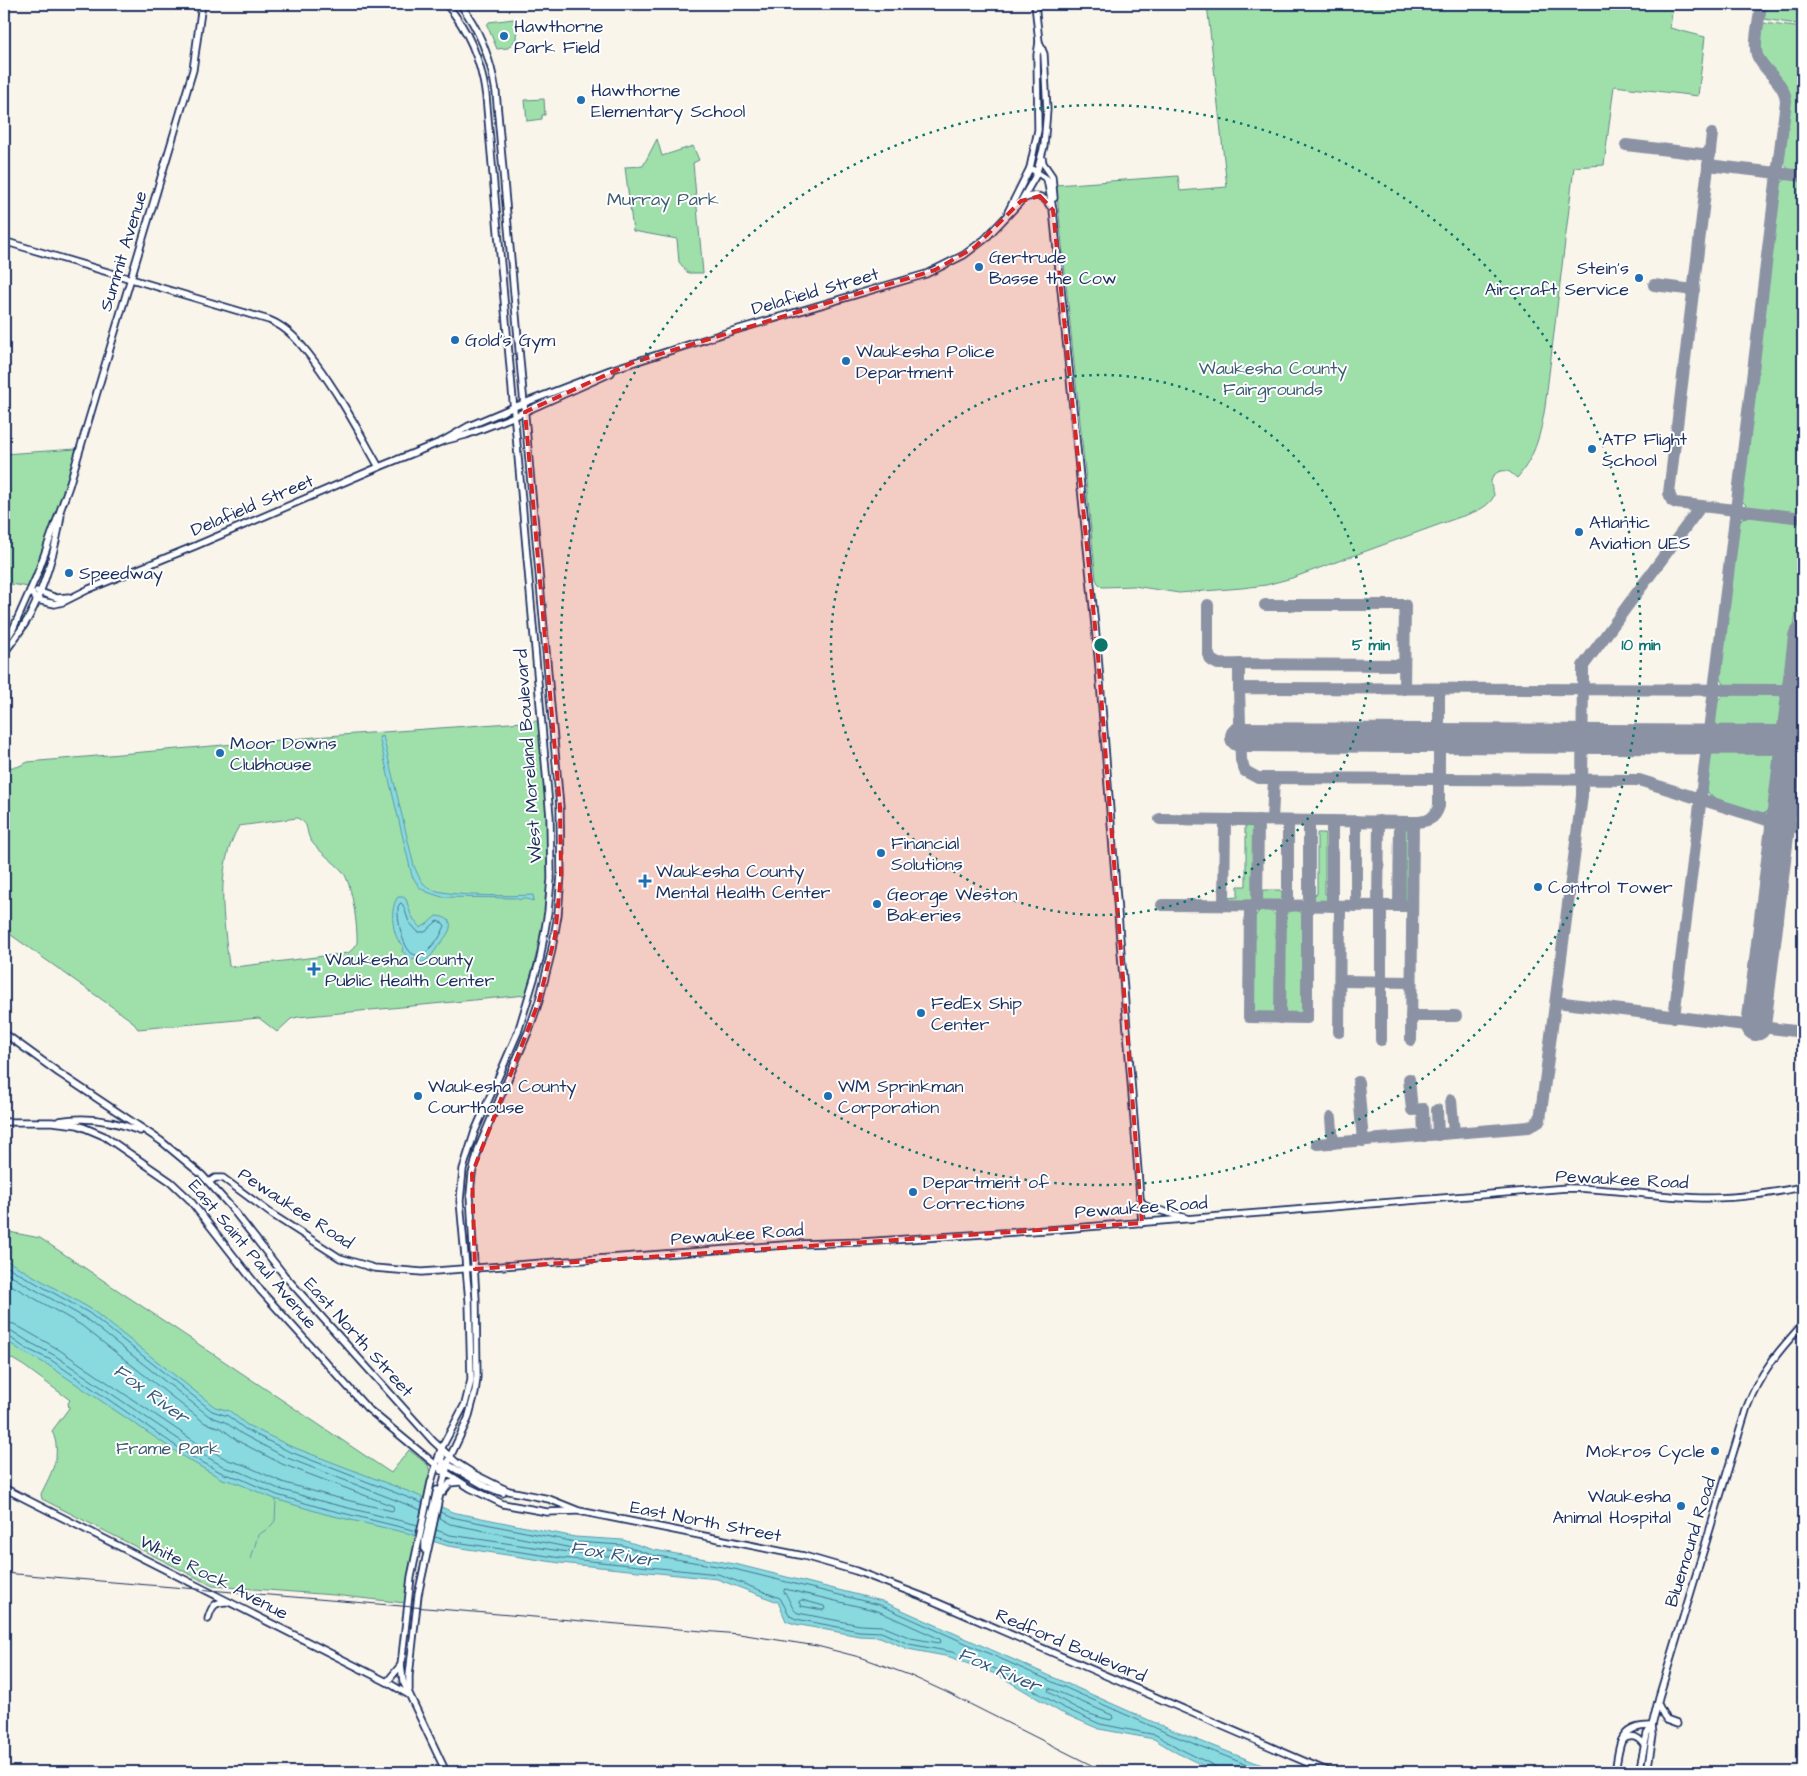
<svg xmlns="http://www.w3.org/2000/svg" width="1807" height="1776" font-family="'Architects Daughter',sans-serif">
<rect width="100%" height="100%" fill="#faf5eb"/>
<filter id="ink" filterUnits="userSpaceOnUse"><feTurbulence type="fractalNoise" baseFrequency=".02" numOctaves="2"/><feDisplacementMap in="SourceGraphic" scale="10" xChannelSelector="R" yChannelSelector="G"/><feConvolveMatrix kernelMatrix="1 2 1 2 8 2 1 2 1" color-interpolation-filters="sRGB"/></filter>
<g filter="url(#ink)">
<g fill="#9fe0aa" stroke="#5d8884" fill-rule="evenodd">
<path d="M 1207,4 L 1673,4 L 1670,28 L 1705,37 L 1698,96 L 1614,86 L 1604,165 L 1574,167 L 1545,407 C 1541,433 1535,457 1517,478 C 1513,475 1511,472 1507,471 C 1498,469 1490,476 1491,485 C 1492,489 1494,491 1494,496 C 1488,509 1469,514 1457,518 L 1292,578 L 1266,585 L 1242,588 L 1179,593 L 1134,586 L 1102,587 L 1098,583 L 1096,579 L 1056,185 L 1178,176 L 1180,191 L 1227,187 Z"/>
<path d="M 1765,4 L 1803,4 L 1803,25 L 1764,19 Z"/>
<path d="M 514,19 L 517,25 L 516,39 L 508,48 L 497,49 L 487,25 L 489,22 Z"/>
<path d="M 1763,23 L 1803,28 L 1803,172 L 1790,170 L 1783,164 L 1790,97 L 1787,88 L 1760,52 Z"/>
<path d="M 544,99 L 545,115 L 542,115 L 542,119 L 527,121 L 525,100 Z"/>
<path d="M 657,139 L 662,156 L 693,146 L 699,160 L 693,163 L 703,273 L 688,273 L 679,262 L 677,239 L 633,231 L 625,167 L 643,166 Z"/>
<path d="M 1786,179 L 1803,180 L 1803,513 L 1798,514 L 1748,507 L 1742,501 L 1742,497 L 1779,188 L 1782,182 Z"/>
<path d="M 76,449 L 67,484 L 29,587 L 4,583 L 4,454 Z"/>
<path d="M 1750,516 L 1797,522 L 1803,525 L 1803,553 L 1788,679 L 1785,683 L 1780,686 L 1729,686 L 1724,684 L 1720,677 L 1738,526 L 1742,518 Z"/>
<path d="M 1725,694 L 1779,695 C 1790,704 1784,728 1771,732 L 1720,730 C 1711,722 1714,699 1725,694 Z"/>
<path d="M 538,721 C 543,773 550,826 548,878 C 546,918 536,957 526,995 L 298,1017 L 291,1019 L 277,1032 L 259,1018 L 138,1029 L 132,1021 L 4,930 L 4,767 L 17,767 L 28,762 L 327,736 ZM 297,818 C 310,824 305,829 310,839 C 315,849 335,862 343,872 C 352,883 358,928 357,943 L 354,948 L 348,953 L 235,967 L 229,966 C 224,920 214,869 239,826 Z"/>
<path d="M 1721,747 L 1766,747 C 1773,749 1777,750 1778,757 L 1772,806 L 1768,812 C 1759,816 1715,801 1708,793 C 1704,782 1707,759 1713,750 Z"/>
<path d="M 1245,826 L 1255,827 L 1255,901 L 1253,903 L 1229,903 L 1227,898 L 1238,897 L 1238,886 L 1246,886 L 1246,833 L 1245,833 Z"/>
<path d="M 1406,827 L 1409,833 L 1409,900 L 1407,901 L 1405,900 L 1405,828 Z"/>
<path d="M 1317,833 L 1325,833 L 1325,894 L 1328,894 L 1330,898 L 1326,902 L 1315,902 L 1312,898 L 1314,895 L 1317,894 Z"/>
<path d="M 1259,890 L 1280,890 L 1282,892 L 1282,898 L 1277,903 L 1259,903 Z"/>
<path d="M 1263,910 C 1271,910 1276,913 1278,921 L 1278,1011 L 1273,1015 L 1257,1015 L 1253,1010 L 1253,920 L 1258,912 Z"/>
<path d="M 1293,910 C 1300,910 1303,913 1305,920 L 1305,1012 L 1299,1015 L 1287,1015 L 1283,1010 L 1283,920 L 1286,914 Z"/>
<path d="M 4,1231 L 40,1238 L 391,1473 L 409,1450 L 428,1465 L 430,1472 L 417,1541 L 414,1549 L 405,1603 L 334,1595 L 213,1586 L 42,1499 L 41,1494 C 51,1473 63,1455 52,1431 L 69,1408 L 68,1403 L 70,1400 L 24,1366 L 4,1354 Z"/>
</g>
<g fill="#88dadf" stroke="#5c96ab">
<path d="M 383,736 L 414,866 C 418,875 421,883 429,888 C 444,897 513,896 533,895 L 534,901 L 523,898 L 519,900 L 517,898 L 442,897 L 427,892 L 420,888 L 412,876 L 379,737 Z"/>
<path d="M 398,897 L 403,897 L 406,899 L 411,915 L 420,928 L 427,924 L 436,916 C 461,918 448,935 438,946 C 435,951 430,958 425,961 C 423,963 420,962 418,962 L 415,959 L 412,960 L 402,951 L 403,946 C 392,938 389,907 398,897 Z"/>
<path d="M 4,1259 L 91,1309 L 215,1407 L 230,1411 L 247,1425 L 290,1446 L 415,1494 L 452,1512 L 575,1537 L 623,1540 L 654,1550 L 735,1564 L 882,1601 L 1169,1729 L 1280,1772 L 1217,1772 L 1177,1753 L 1154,1739 L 1099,1729 L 1060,1712 L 998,1675 L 950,1657 L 908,1649 L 880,1637 L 859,1636 L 795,1624 L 786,1621 L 778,1602 L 717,1579 L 560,1563 L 448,1546 L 407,1533 L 325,1514 L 275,1499 L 237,1483 L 222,1479 L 187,1459 L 48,1365 L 23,1352 L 4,1339 Z"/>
</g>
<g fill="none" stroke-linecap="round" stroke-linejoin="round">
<g stroke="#477392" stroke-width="1">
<path d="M 401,903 L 403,905 L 409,922 L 418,932 L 425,932 L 437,921 L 443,923 L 445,926 L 439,938 L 422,957 C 419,956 414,955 411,953 C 402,944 397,921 398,907 Z"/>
<path d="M 4,1265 L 89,1313 L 212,1411 L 228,1416 L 245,1429 L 288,1451 L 422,1503"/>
<path d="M 4,1272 L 85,1318 L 209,1416 L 225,1422 L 242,1434 L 285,1457 L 421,1510"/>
<path d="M 4,1281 L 81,1325 L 205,1423 L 221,1428 L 238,1441 L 282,1464 L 393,1506 L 394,1509 L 392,1511 L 330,1496 L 282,1482 L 244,1465 L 228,1460 L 197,1443 L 58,1349 L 14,1324 L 4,1322"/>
<path d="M 4,1329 L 10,1330 L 29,1342 L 54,1355 L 193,1449 L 226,1468 L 241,1472 L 279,1489 L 328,1503 L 418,1525"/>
<path d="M 4,1336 L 8,1336 L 25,1348 L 51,1360 L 189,1455 L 224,1474 L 239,1478 L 277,1495 L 326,1509 L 417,1531"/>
<path d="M 440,1512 L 451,1517 L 575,1542 L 622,1545 L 652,1555 L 734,1569 L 880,1605 L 1167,1733 L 1265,1772"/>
<path d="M 436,1530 L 450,1535 L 561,1551 L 572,1552 L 574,1551 L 572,1548 L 450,1524 L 439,1518"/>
<path d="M 435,1537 L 449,1541 L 561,1558 L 718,1574 L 780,1598 L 790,1616 L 796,1619 L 859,1631 L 881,1632 L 909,1644 L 952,1652 L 1001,1671 L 1062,1707 L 1100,1724 L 1156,1735 L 1180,1749 L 1215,1766 L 1218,1772"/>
<path d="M 579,1548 L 620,1551 L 628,1554 L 629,1556 L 626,1558 L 578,1553 L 576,1551 Z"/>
<path d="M 785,1589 L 878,1611 L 940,1639 L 941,1642 L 939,1643 L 911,1638 L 882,1626 L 860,1625 L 798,1613 C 791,1610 790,1598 784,1592 Z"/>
<path d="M 802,1600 L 824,1606 L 825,1609 L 823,1610 L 801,1606 L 799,1602 Z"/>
<path d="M 1049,1688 L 1112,1715 L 1113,1718 L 1111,1720 C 1089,1716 1067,1704 1049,1692 Z"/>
</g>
<path stroke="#5c96ab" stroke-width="1" d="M 251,1559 L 258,1535 L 269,1528 L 275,1521 L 276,1500"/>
<g stroke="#8a92a4" stroke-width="12">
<path d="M 1712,134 L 1669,493 L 1672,501 L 1676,503 L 1803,518"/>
<path d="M 1626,145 L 1710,155"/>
<path d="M 1708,165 L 1803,176"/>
<path d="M 1654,285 L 1694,290"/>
<path d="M 1208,605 L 1208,652 L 1211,660 L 1218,664 L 1404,665"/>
<path d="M 1265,605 L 1405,605 L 1404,689"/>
<path d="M 1239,664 L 1239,688"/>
<path d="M 1803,690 L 1239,688 L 1241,760 L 1245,771 L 1258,778 L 1639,780 L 1780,824 L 1803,828"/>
<path d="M 1160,819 L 1413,822 C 1426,822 1435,820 1439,806 L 1439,689"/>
<path d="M 1272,820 L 1274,779"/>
<path d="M 1162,905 L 1412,906"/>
<path d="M 1224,905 L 1225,820"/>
<path d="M 1250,906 L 1249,1017 L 1307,1018 L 1307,906"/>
<path d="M 1257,906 L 1258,820"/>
<path d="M 1288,906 L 1288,821"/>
<path d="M 1309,906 L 1309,821"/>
<path d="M 1332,906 L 1332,821"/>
<path d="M 1356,906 L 1356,821"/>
<path d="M 1378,906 L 1379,821"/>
<path d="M 1381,906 L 1381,1040"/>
<path d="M 1399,906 L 1400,822"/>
<path d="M 1340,981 L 1411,982"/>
<path d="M 1556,1002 L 1803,1032"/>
<path d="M 1411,1016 L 1456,1016"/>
<path d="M 1674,1017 L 1786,101 C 1785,82 1763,71 1757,55 C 1753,43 1760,16 1761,4"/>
<path d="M 1280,1018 L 1281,906"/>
<path d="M 1339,1032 L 1340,906"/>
<path d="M 1411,1040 L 1413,822"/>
<path d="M 1409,1079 L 1412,1110 L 1423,1109 L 1424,1136"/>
<path d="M 1358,1082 L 1363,1141"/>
<path d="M 1451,1100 L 1454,1133"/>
<path d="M 1437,1110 L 1438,1135"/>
<path d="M 1331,1118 L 1333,1143"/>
<path d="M 1317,1144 L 1529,1127 L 1540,1120 L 1582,796 L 1583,666 L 1701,506"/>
</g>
<g stroke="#8a92a4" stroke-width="30">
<path d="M 1240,737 L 1803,740"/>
<path d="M 1756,1026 L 1803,637"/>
</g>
<g stroke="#1b2f5e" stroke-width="9">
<g id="secondary">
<path d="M 1042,158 L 1043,163 L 1052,176 L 1054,198"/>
<path d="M 1030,168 L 1047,179 L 1053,210 L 1098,656 L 1142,1223"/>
<path d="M 1023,199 C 1035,194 1043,194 1050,206"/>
<path d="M 1008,212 L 1030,168 L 1038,130 L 1037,55 L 1039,42 L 1035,4"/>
<path d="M 4,243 L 10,243 L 269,320 C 289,328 301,344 314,361 C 339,394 358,430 379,467"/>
<path d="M 443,441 L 469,426 L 514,407 L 610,370 L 722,334 L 926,274 L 964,255 L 985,239 L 1021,201 L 1036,175 L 1044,146 L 1047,110 L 1044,54 L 1039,42"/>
<path d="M 30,591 L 37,600 L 55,604 L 63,602 L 89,589 L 195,546 L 379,467 L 443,441 L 466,435 L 515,416 L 611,373"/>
<path d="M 37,591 L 57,598 L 69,597"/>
<path d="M 4,643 L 13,629 L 37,575 L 69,486 L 193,70 L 202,4"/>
<path d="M 4,653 C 13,641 23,628 30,615 C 44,588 57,544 61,515"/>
<path d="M 4,1033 L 59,1073 L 161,1141 L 202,1175 L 230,1206 L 284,1275 L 433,1441 L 457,1463 L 474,1474 L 498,1486 L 509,1491 L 549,1499 L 579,1511 L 804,1556 L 856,1571 L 924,1597 L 1329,1772"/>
<path d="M 59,1121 C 86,1116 115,1121 140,1131"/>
<path d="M 4,1122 L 52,1122 L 78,1125 L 104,1136 L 171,1182 L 189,1199 L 261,1291 L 367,1408 L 442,1470 L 470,1488 L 503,1504 L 547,1512 L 577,1511"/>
<path d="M 209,1182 L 215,1178 L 223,1178 L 273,1215 L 340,1258 L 374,1268 L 422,1272 L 798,1244 L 861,1242 L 1061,1229 L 1567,1188 C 1614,1188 1661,1198 1708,1198 C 1741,1198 1771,1193 1803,1187"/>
<path d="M 1140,1200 L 1145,1206 L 1186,1218"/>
<path d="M 441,1449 L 443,1463 L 441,1471"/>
<path d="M 445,1463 L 487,1487 L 503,1493"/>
<path d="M 4,1488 L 387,1682 L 409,1695"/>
<path d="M 443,1492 L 450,1483 L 459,1482"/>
<path d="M 425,1550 L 425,1541 L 437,1490"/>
<path d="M 208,1619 C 211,1608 214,1601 228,1602"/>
<path d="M 387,1682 L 401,1665"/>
<path d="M 409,1690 L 409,1676 L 418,1595 L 439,1498 L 450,1457 L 468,1419 L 475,1393 L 477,1377 L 476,1299 L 470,1194 L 472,1174 L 479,1147 L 529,1030 L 539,1001 L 551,954 L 558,915 L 561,875 L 560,807 L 496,92 C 491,60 480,30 460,4"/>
<path d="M 1658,1704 L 1666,1720 L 1677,1724"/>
<path d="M 1622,1740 C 1631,1734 1638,1736 1644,1745"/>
<path d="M 446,1772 L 403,1681 L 401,1665 L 411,1577 L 431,1482 L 441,1449 L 465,1404 L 471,1380 L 469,1301 L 460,1201 L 463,1169 L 475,1131 L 518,1032 L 540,959 L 548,912 L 551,879 L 550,817 L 486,96 C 481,61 469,30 446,4"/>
<path d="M 1615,1772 C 1620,1745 1618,1725 1652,1726"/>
<path d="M 1639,1772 L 1647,1734 L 1652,1726"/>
<path d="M 1647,1772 L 1653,1735 L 1652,1726 L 1659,1697 L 1747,1407 C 1759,1374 1780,1349 1803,1324"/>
</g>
</g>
<use href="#secondary" stroke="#fff" stroke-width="5.5"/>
<path stroke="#1b2f5e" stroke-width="1" d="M 4,1573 L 739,1634 L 817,1646 L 863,1658 L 909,1675 L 946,1692 L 1105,1772"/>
</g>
</g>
<path fill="#d62828" fill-opacity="0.2" stroke="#d62828" stroke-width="4" stroke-dasharray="10 6" stroke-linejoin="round" d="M 1040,196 L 1053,210 L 1098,656 L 1142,1223 L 475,1269 L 472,1174 L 539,1001 L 555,936 L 561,875 L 560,807 L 525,412 L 634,362 L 935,270 L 975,247 L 1021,201 Z"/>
<g fill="none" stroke="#0f766e" stroke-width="2.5" stroke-dasharray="2.5 5">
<circle cx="1101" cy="645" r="270"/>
<circle cx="1101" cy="645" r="540"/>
</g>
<g fill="#1f6fb2" stroke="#fff" stroke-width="2">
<circle cx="504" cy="36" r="5"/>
<circle cx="581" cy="100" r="5"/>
<circle cx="979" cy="267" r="5"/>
<circle cx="1639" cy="278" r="5"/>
<circle cx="455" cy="340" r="5"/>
<circle cx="846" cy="361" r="5"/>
<circle cx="1592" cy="449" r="5"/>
<circle cx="1579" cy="532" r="5"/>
<circle cx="69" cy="573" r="5"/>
<circle cx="220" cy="753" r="5"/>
<circle cx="881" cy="853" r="5"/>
<path d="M642.5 873.5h5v5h5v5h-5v5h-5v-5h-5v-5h5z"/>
<circle cx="1538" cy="887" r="5"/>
<circle cx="877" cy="904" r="5"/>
<path d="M311.5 961.5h5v5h5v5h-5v5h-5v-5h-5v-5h5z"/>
<circle cx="921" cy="1013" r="5"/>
<circle cx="418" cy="1096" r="5"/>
<circle cx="828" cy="1096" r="5"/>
<circle cx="913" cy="1192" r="5"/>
<circle cx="1715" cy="1451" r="5"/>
<circle cx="1681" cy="1506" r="5"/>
</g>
<g text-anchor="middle" stroke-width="4" stroke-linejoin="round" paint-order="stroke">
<g font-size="18" fill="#1b2f5e" stroke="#fff" text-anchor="start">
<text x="514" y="32">Hawthorne<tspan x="514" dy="21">Park Field</tspan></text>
<text x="591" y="96">Hawthorne<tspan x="591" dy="21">Elementary School</tspan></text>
<text x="989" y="263">Gertrude<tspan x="989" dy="21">Basse the Cow</tspan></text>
<text x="1629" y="274" text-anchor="end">Stein's<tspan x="1629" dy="21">Aircraft Service</tspan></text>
<text x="465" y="346">Gold's Gym</text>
<text x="856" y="357">Waukesha Police<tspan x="856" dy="21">Department</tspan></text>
<text x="1602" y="445">ATP Flight<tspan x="1602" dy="21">School</tspan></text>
<text x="1589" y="528">Atlantic<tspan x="1589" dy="21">Aviation UES</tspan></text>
<text x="79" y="579">Speedway</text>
<text x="230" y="749">Moor Downs<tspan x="230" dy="21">Clubhouse</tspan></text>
<text x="891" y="849">Financial<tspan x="891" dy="21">Solutions</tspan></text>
<text x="656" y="877">Waukesha County<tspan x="656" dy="21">Mental Health Center</tspan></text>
<text x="1548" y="893">Control Tower</text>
<text x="887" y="900">George Weston<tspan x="887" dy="21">Bakeries</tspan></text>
<text x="325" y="965">Waukesha County<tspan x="325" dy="21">Public Health Center</tspan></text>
<text x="931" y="1009">FedEx Ship<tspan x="931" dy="21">Center</tspan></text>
<text x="428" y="1092">Waukesha County<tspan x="428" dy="21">Courthouse</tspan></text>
<text x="838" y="1092">WM Sprinkman<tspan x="838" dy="21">Corporation</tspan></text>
<text x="923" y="1188">Department of<tspan x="923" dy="21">Corrections</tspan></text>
<text x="1705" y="1457" text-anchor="end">Mokros Cycle</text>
<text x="1671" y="1502" text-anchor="end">Waukesha<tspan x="1671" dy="21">Animal Hospital</tspan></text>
</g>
<g font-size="18" fill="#3c5b71" stroke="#fff">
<text x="663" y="205">Murray Park</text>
<text x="1273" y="374">Waukesha County<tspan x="1273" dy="21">Fairgrounds</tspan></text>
<text x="168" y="1454">Frame Park</text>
</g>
<g font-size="18" fill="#1b2f5e" stroke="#fff">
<text transform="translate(123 251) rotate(-73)" y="6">Summit Avenue</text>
<text transform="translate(815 291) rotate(-16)" y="6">Delafield Street</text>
<text transform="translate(252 505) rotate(-23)" y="6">Delafield Street</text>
<text transform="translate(528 756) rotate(-94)" y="6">West Moreland Boulevard</text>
<text transform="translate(1622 1179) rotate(3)" y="6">Pewaukee Road</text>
<text transform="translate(1141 1207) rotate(-4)" y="6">Pewaukee Road</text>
<text transform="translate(296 1208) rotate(33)" y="6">Pewaukee Road</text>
<text transform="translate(737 1234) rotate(-4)" y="6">Pewaukee Road</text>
<text transform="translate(253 1254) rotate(50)" y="6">East Saint Paul Avenue</text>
<text transform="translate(359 1337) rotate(48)" y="6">East North Street</text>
<text transform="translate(706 1521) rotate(11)" y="6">East North Street</text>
<text transform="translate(1690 1542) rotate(-73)" y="6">Bluemound Road</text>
<text transform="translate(214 1577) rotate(27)" y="6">White Rock Avenue</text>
<text transform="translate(1071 1645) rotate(23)" y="6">Redford Boulevard</text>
</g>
<g font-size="19" font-style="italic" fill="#365a7e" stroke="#fff">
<text transform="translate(152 1393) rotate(36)" y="7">Fox River</text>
<text transform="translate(614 1553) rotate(9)" y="7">Fox River</text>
<text transform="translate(1000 1669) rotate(23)" y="7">Fox River</text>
</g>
</g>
<circle cx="1101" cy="645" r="8" fill="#0f766e" stroke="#fff" stroke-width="2.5"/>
<g font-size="15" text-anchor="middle" font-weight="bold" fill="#0f766e" stroke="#fff" stroke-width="4" stroke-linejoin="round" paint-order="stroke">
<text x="1371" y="650">5 min</text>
<text x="1641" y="650">10 min</text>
</g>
<rect width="1807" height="1776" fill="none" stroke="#fff" stroke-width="20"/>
<rect x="10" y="10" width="1787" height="1756" fill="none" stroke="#1b2f5e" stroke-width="2" filter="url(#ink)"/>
</svg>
